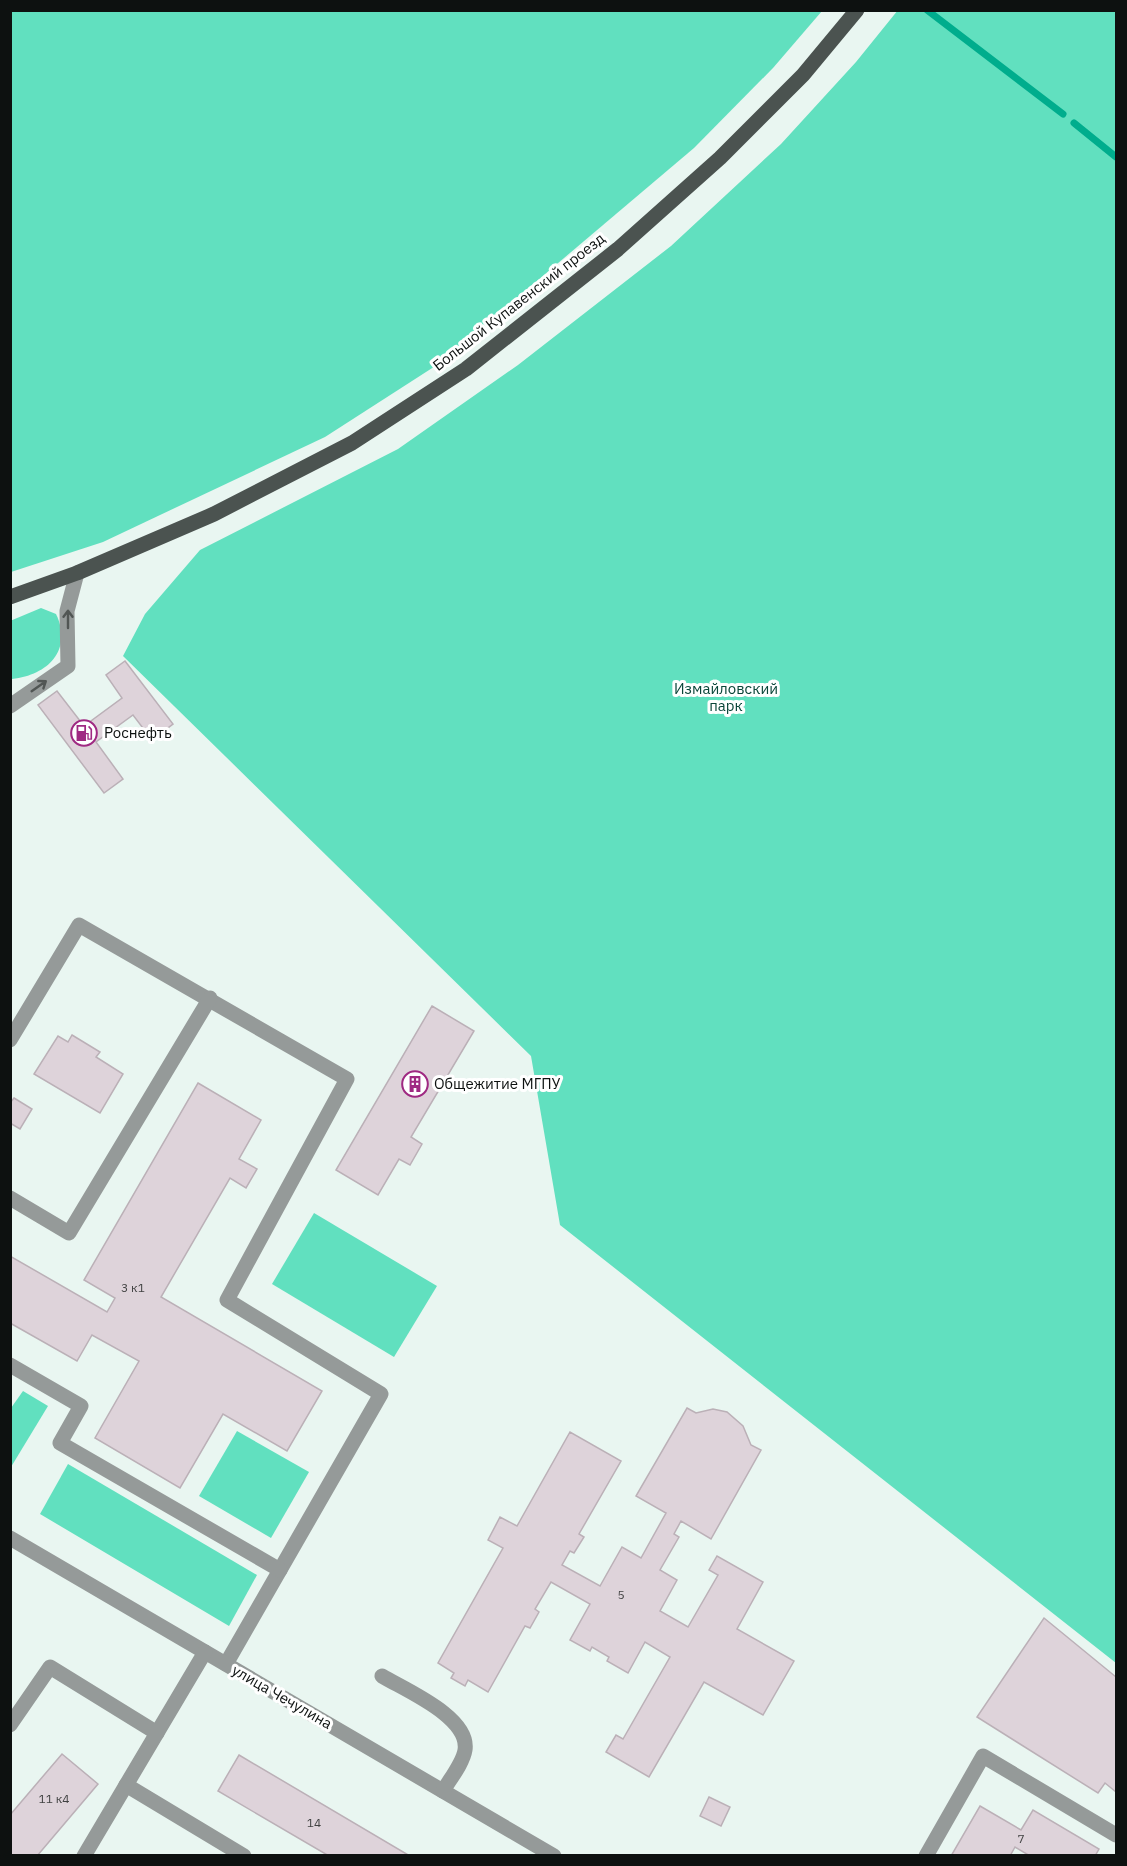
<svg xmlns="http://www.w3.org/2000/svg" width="1127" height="1866" font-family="'IBM Plex Sans',sans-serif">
<rect width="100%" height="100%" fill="#e9f6f1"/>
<g fill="#61e0bf">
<path d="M 898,10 L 1116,11 L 1116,1663 L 560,1225 L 531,1056 L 123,656 L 145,614 L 200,550 L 398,449 L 518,365 L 671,246 L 781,144 L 856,62 Z"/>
<path d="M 10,11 L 11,10 L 822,11 L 773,68 L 694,148 L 440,363 L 325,437 L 103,542 L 11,572 Z"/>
<path d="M 41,608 L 56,614 C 73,650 48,675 12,679 L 10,621 Z"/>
<path d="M 314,1213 L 437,1286 L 394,1357 L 272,1284 Z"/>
<path d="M 23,1391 L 48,1406 L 11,1467 L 11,1408 Z"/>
<path d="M 237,1431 L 309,1472 L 271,1538 L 199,1496 Z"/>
<path d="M 68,1464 L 257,1575 L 229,1626 L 40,1514 Z"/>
</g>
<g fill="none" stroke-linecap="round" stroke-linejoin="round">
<g stroke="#00ad8d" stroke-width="7">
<path d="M 927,10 L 1063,114"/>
<path d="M 1074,123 L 1116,157"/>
</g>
</g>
<g fill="#ded3da" stroke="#bbb0b7" stroke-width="1.5">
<path d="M 125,661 L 173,724 L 152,740 L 133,715 L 96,742 L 123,779 L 104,793 L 38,705 L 57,691 L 84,726 L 122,698 L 106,675 Z"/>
<path d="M 432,1006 L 474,1031 L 411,1137 L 422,1144 L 410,1165 L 399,1159 L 378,1195 L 336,1170 Z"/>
<path d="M 72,1035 L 100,1052 L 96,1057 L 123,1074 L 100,1113 L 34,1074 L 58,1036 L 68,1042 Z"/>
<path d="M 198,1083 L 261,1120 L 239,1159 L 257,1169 L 246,1188 L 230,1178 L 161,1297 L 322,1391 L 287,1451 L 223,1414 L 180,1488 L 95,1438 L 139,1361 L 92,1335 L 77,1361 L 10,1323 L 10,1256 L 107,1312 L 115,1298 L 84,1280 Z"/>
<path d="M 14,1098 L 32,1109 L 20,1129 L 10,1123 L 10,1103 Z"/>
<path d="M 687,1408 L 696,1413 L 713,1409 L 727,1412 L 743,1426 L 751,1445 L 761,1450 L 711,1539 L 681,1521 L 674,1534 L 679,1537 L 660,1570 L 677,1580 L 660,1611 L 688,1627 L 718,1575 L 709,1570 L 717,1556 L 763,1582 L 737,1629 L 794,1661 L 763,1715 L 704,1682 L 649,1777 L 606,1752 L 616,1735 L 623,1739 L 670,1657 L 645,1642 L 628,1673 L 607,1661 L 609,1657 L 592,1647 L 590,1651 L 570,1640 L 590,1604 L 551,1582 L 535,1609 L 539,1612 L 530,1628 L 525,1626 L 488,1692 L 468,1680 L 465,1686 L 451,1678 L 454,1673 L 438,1663 L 503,1548 L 488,1540 L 500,1517 L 517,1526 L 570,1432 L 621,1461 L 579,1534 L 584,1537 L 574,1553 L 570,1551 L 562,1565 L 600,1586 L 622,1547 L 641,1558 L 666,1513 L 636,1496 Z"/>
<path d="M 1044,1618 L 1116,1677 L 1116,1792 L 1105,1783 L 1098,1793 L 977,1717 Z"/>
<path d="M 62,1754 L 98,1784 L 37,1856 L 10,1856 L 10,1815 Z"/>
<path d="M 239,1755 L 410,1856 L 329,1856 L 218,1791 Z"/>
<path d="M 709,1797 L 730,1807 L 721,1826 L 700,1816 Z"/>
<path d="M 980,1806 L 1021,1830 L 1033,1810 L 1099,1849 L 1095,1856 L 1030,1856 L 1015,1847 L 1010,1856 L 951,1856 Z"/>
</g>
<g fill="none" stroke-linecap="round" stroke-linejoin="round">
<g stroke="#959a99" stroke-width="15">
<path d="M 10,706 L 68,666 L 67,611 L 77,573"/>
<path d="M 10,1040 L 79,925 L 347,1079 L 227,1300 L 381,1394 L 226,1664"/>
<path d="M 10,1198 L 69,1233 L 210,998"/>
<path d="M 10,1365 L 81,1406 L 60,1443 L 280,1570"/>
<path d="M 10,1538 L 554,1856"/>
<path d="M 382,1676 C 405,1690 470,1717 465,1750 C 463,1763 450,1779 443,1791"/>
<path d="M 10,1725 L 50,1667 L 157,1733"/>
<path d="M 126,1785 L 244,1856"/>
<path d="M 84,1856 L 205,1652"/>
<path d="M 926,1856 L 983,1756 L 1116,1835"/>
</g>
<path stroke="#4b5350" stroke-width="15" d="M 10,597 L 77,573 L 214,514 L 352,443 L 466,369 L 618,249 L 720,158 L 803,75 L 857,10"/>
</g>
<defs><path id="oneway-shaft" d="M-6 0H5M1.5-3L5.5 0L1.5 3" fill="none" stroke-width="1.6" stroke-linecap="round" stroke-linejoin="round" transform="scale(1.5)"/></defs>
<g stroke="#515654">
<use href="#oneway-shaft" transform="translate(68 619) rotate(-90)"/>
<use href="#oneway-shaft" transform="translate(39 686) rotate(-35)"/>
</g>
<defs>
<g id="fuel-ring" transform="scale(1.35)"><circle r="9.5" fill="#fff" stroke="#9f2982" stroke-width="1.5"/><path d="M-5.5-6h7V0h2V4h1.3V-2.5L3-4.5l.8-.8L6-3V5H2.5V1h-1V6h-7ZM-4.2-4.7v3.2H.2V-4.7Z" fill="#9f2982"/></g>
<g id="building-ring" transform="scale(1.35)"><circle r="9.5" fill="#fff" stroke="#9f2982" stroke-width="1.5"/><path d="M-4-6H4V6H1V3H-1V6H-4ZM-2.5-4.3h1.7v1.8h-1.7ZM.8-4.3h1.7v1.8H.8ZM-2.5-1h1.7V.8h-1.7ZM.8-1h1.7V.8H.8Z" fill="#9f2982"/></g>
</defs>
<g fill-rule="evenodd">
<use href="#fuel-ring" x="84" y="733"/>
<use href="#building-ring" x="415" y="1084"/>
</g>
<g text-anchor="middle" stroke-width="6" stroke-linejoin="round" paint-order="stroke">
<g font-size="12" fill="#414242">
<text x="133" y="1292">3 к1</text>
<text x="621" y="1599">5</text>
<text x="54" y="1803">11 к4</text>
<text x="314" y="1827">14</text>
<text x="1021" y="1843">7</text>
</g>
<g font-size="15" fill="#0d1110" stroke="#fff">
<text transform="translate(519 302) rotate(-38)" y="5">Большой Купавенский проезд</text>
<text transform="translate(282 1697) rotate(30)" y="5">улица Чечулина</text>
</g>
<g font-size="15" fill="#094538" stroke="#fff">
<text x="726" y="694">Измайловский<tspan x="726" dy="17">парк</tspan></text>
</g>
<g font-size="15" fill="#0d1110" stroke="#fff" text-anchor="start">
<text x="104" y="738">Роснефть</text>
<text x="434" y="1089">Общежитие МГПУ</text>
</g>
</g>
<rect width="1127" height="1866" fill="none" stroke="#0d1110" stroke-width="24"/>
</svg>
